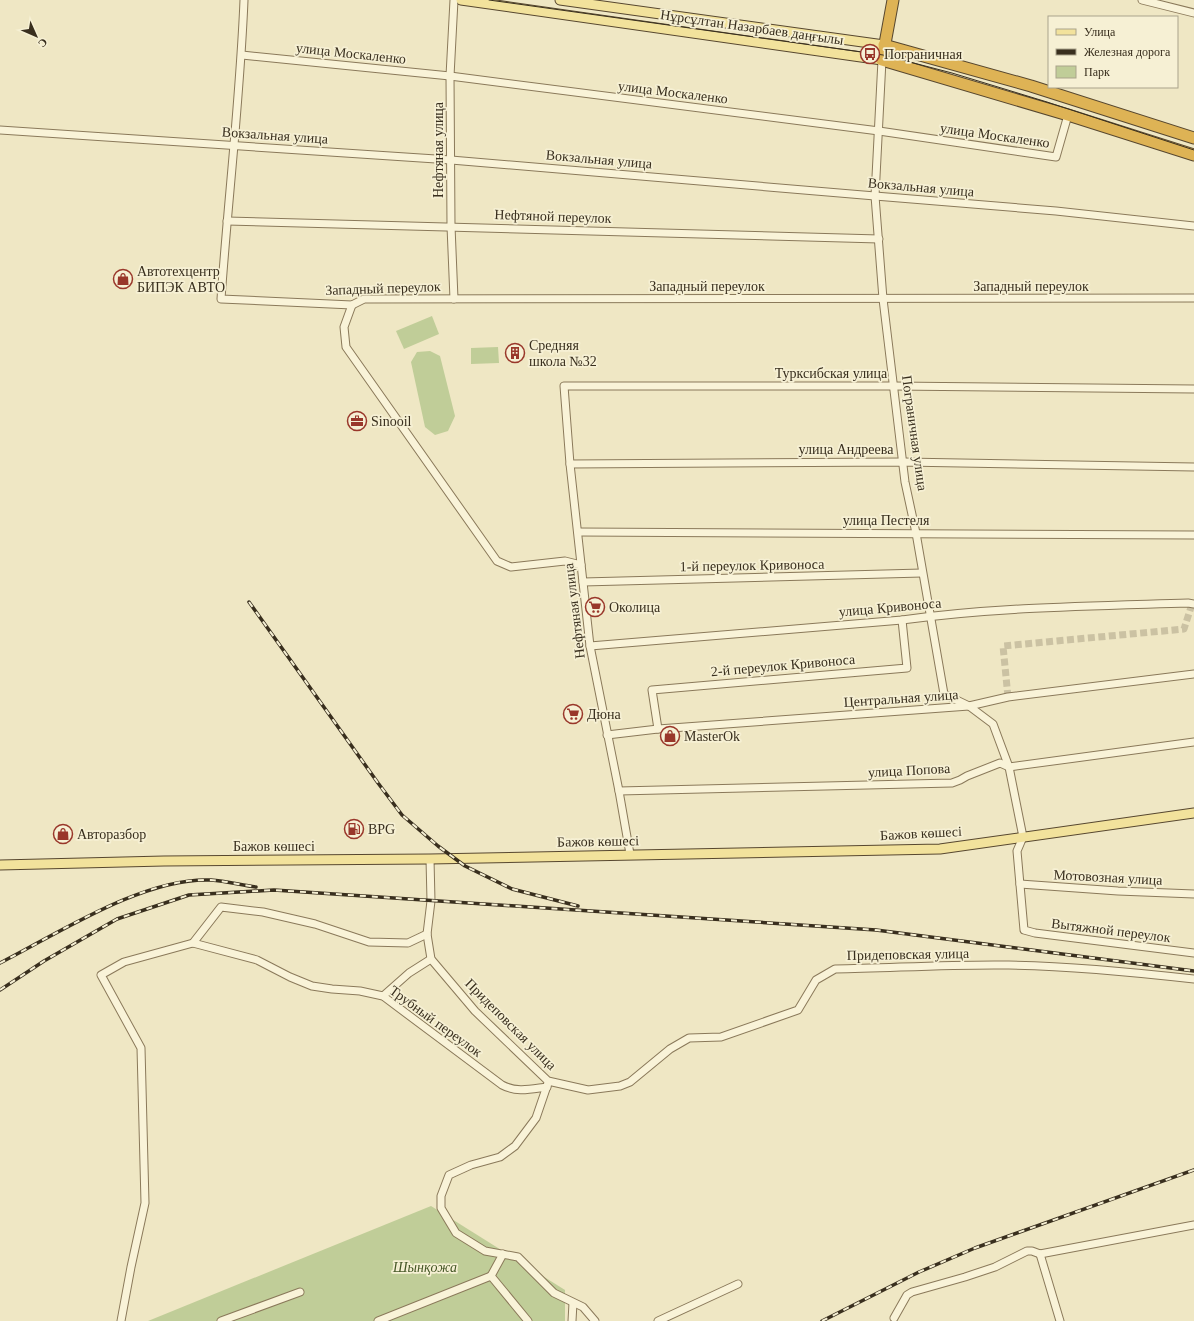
<svg xmlns="http://www.w3.org/2000/svg" width="1194" height="1321" font-family="Georgia,serif">
<rect width="100%" height="100%" fill="#efe7c4"/>
<g fill="#c0cd98">
<path d="M 432,316 L 439,334 L 404,349 L 396,331 Z"/>
<path d="M 498,347 L 499,363 L 471,364 L 471,348 Z"/>
<path d="M 430,351 L 440,356 L 455,416 L 448,431 L 435,435 L 425,427 L 411,362 L 417,352 Z"/>
<path d="M 431,1206 L 565,1290 L 565,1321 L 148,1321 Z"/>
</g>
<g fill="none" stroke-linecap="round" stroke-linejoin="round">
<path stroke="#cbc2a3" stroke-width="7" stroke-dasharray="7 3.5" stroke-linecap="butt" d="M 1008,697 L 1003,646 L 1184,629 L 1192,604"/>
<g stroke="#8a795a" stroke-width="9">
<g id="minor">
<path d="M 244,0 C 240,100 228,199 221,299 L 352,305 L 364,299 L 1194,298"/>
<path d="M 1142,0 L 1194,13"/>
<path d="M 242,55 L 450,76 L 879,131 L 1056,157 L 1068,115"/>
<path d="M 882,60 L 875,196 L 883,299 L 905,482 L 916,533 L 944,694 L 969,706 L 993,724 L 1009,767 L 1023,837 L 1017,851 L 1024,930 L 1035,933 L 1194,953"/>
<path d="M 0,130 L 451,160 L 875,196 L 1056,211 L 1194,226"/>
<path d="M 227,221 L 879,239"/>
<path d="M 454,299 L 451,226 L 450,76 L 454,0"/>
<path d="M 352,305 L 344,327 L 346,347 L 497,561 L 511,567 L 565,561 L 581,565"/>
<path d="M 570,464 L 904,462 L 1194,467"/>
<path d="M 578,532 L 1194,535"/>
<path d="M 583,582 L 922,573"/>
<path d="M 590,646 L 902,620 C 996,607 1092,606 1188,603 L 1194,604"/>
<path d="M 658,729 L 652,690 L 907,668 L 902,620"/>
<path d="M 607,735 L 658,729 L 969,706 L 1008,697 L 1194,674"/>
<path d="M 619,791 L 952,783 L 960,780 L 967,776 L 1000,763 L 1009,767 L 1194,742"/>
<path d="M 630,854 L 619,791 L 590,646 L 570,464 L 564,386 L 893,386 L 1194,389"/>
<path d="M 430,859 L 431,901 L 427,934 L 431,959 L 475,1011 L 548,1081 L 588,1090 L 620,1086 L 630,1082 L 670,1049 L 689,1038 L 721,1037 L 798,1010 L 816,980 L 835,969 C 893,968 951,964 1009,965 C 1071,966 1133,972 1194,979"/>
<path d="M 1020,884 L 1118,891 L 1194,894"/>
<path d="M 193,943 L 257,960 L 290,977 L 312,986 L 332,989 L 360,991 L 383,996 L 502,1085 C 517,1093 531,1089 547,1087"/>
<path d="M 383,996 L 409,973 L 431,959"/>
<path d="M 548,1083 L 536,1118 L 515,1146 L 500,1157 L 471,1165 L 449,1175 L 441,1196 L 441,1208 L 456,1233 L 485,1251 L 518,1257 L 554,1293 L 583,1307 L 595,1321"/>
<path d="M 503,1254 L 491,1276 L 528,1321"/>
<path d="M 1040,1254 L 1194,1225"/>
<path d="M 1040,1254 L 1060,1321"/>
<path d="M 894,1318 L 907,1295 L 912,1292 L 965,1277 L 995,1267 L 1027,1251 L 1032,1251 L 1040,1254"/>
<path d="M 121,1321 L 131,1267 L 145,1203 L 141,1048 L 101,975 L 124,962 L 193,943 L 221,907 L 263,912 L 315,924 L 369,942 L 408,943 L 427,934"/>
<path d="M 221,1321 L 300,1292"/>
<path d="M 378,1321 L 491,1276"/>
<path d="M 572,1321 L 573,1303"/>
<path d="M 658,1321 L 738,1284"/>
</g>
</g>
<g stroke="#57472f" stroke-width="11">
<g id="major">
<path d="M 461,0 L 882,60"/>
<path d="M 560,0 L 884,45"/>
<path d="M 0,865 L 164,861 L 430,859 L 940,849 L 1194,813"/>
</g>
</g>
<g stroke="#57472f" stroke-width="13">
<g id="highway">
<path d="M 893,0 L 882,60 L 1068,115 L 1194,155"/>
<path d="M 884,45 L 1031,86 L 1194,138"/>
</g>
</g>
<use href="#minor" stroke="#f9f3d8" stroke-width="7"/>
<use href="#major" stroke="#f2e29c" stroke-width="9"/>
<use href="#highway" stroke="#deb355" stroke-width="11"/>
<path stroke="#392f1e" stroke-width="1" d="M 489,0 L 883,55 L 952,73 L 1047,102 L 1194,150"/>
<g stroke="#392f1e" stroke-width="3.5">
<g id="rail">
<path d="M 249,602 L 378,783 L 402,815 L 438,846 L 465,866 L 512,889 L 578,906"/>
<path d="M 0,963 C 59,933 144,877 211,880 C 226,881 241,885 256,887"/>
<path d="M 0,990 L 44,961 L 117,919 L 189,895 L 274,890 L 876,930 L 1194,971"/>
<path d="M 822,1321 L 919,1272 L 975,1248 L 1194,1170"/>
</g>
</g>
<use href="#rail" stroke="#f6f0d4" stroke-width="2" stroke-dasharray="6" stroke-linecap="butt"/>
</g>
<defs>
<g id="bus-ring" transform="scale(1)"><circle r="9.5" fill="#f6f0d4" stroke="#99372a" stroke-width="1.5"/><path d="M-5-6H5V4H4V6H2V4H-2V6H-4V4H-5ZM-3.5-4V0h7V-4ZM-3.5 1.2v1.5H-2V1.2ZM2 1.2v1.5H3.5V1.2Z" fill="#99372a"/></g>
<g id="shop-ring" transform="scale(1)"><circle r="9.5" fill="#f6f0d4" stroke="#99372a" stroke-width="1.5"/><path d="M-5-2.5h2.3a2.7 3.5 0 0 1 5.4 0H5L5.5 6h-11ZM-1.5-2.5h3a1.5 2.3 0 0 0-3 0Z" fill="#99372a"/></g>
<g id="building-ring" transform="scale(1)"><circle r="9.5" fill="#f6f0d4" stroke="#99372a" stroke-width="1.5"/><path d="M-4-6H4V6H1V3H-1V6H-4ZM-2.5-4.3h1.7v1.8h-1.7ZM.8-4.3h1.7v1.8H.8ZM-2.5-1h1.7V.8h-1.7ZM.8-1h1.7V.8H.8Z" fill="#99372a"/></g>
<g id="office-ring" transform="scale(1)"><circle r="9.5" fill="#f6f0d4" stroke="#99372a" stroke-width="1.5"/><path d="M-6-3h4V-5.5h4V-3h4V5H-6ZM-1-4.5V-3h2v-1.5ZM-6 0V1H6V0Z" fill="#99372a"/></g>
<g id="supermarket-ring" transform="scale(1)"><circle r="9.5" fill="#f6f0d4" stroke="#99372a" stroke-width="1.5"/><path d="M-6-5.5h2.5l.6 2H6L4.5 2H-2.5L-4.4-4H-6ZM-1.5 3.2a1.3 1.3 0 1 0 .1 0ZM3 3.2a1.3 1.3 0 1 0 .1 0Z" fill="#99372a"/></g>
<g id="fuel-ring" transform="scale(1)"><circle r="9.5" fill="#f6f0d4" stroke="#99372a" stroke-width="1.5"/><path d="M-5.5-6h7V0h2V4h1.3V-2.5L3-4.5l.8-.8L6-3V5H2.5V1h-1V6h-7ZM-4.2-4.7v3.2H.2V-4.7Z" fill="#99372a"/></g>
</defs>
<g fill-rule="evenodd">
<use href="#bus-ring" x="870" y="54"/>
<use href="#shop-ring" x="123" y="279"/>
<use href="#building-ring" x="515" y="353"/>
<use href="#office-ring" x="357" y="421"/>
<use href="#supermarket-ring" x="595" y="607"/>
<use href="#supermarket-ring" x="573" y="714"/>
<use href="#shop-ring" x="670" y="736"/>
<use href="#fuel-ring" x="354" y="829"/>
<use href="#shop-ring" x="63" y="834"/>
</g>
<g text-anchor="middle" stroke-width="3.5" stroke-linejoin="round" paint-order="stroke">
<g font-size="14" fill="#392f1e" stroke="#f6f0d4">
<text transform="translate(752 27) rotate(8)" y="5">Нұрсұлтан Назарбаев даңғылы</text>
<text transform="translate(351 53) rotate(6)" y="5">улица Москаленко</text>
<text transform="translate(673 92) rotate(7)" y="5">улица Москаленко</text>
<text transform="translate(275 135) rotate(4)" y="5">Вокзальная улица</text>
<text transform="translate(995 135) rotate(8)" y="5">улица Москаленко</text>
<text transform="translate(438 150) rotate(-90)" y="5">Нефтяная улица</text>
<text transform="translate(599 159) rotate(5)" y="5">Вокзальная улица</text>
<text transform="translate(921 187) rotate(5)" y="5">Вокзальная улица</text>
<text transform="translate(553 216) rotate(2)" y="5">Нефтяной переулок</text>
<text x="707" y="291">Западный переулок</text>
<text x="1031" y="291">Западный переулок</text>
<text transform="translate(383 288) rotate(-2)" y="5">Западный переулок</text>
<text x="831" y="378">Турксибская улица</text>
<text transform="translate(915 433) rotate(82)" y="5">Пограничная улица</text>
<text x="846" y="454">улица Андреева</text>
<text x="886" y="525">улица Пестеля</text>
<text transform="translate(752 565) rotate(-1)" y="5">1-й переулок Кривоноса</text>
<text transform="translate(890 607) rotate(-5)" y="5">улица Кривоноса</text>
<text transform="translate(574 611) rotate(-97)" y="5">Нефтяная улица</text>
<text transform="translate(783 665) rotate(-5)" y="5">2-й переулок Кривоноса</text>
<text transform="translate(901 698) rotate(-4)" y="5">Центральная улица</text>
<text transform="translate(909 770) rotate(-3)" y="5">улица Попова</text>
<text transform="translate(921 833) rotate(-3)" y="5">Бажов көшесі</text>
<text transform="translate(598 841) rotate(-1)" y="5">Бажов көшесі</text>
<text x="274" y="851">Бажов көшесі</text>
<text transform="translate(1108 877) rotate(3)" y="5">Мотовозная улица</text>
<text transform="translate(1111 930) rotate(7)" y="5">Вытяжной переулок</text>
<text transform="translate(908 954) rotate(-1)" y="5">Придеповская улица</text>
<text transform="translate(436 1021) rotate(36)" y="5">Трубный переулок</text>
<text transform="translate(511 1024) rotate(45)" y="5">Придеповская улица</text>
</g>
<g font-size="14" fill="#392f1e" stroke="#f6f0d4" text-anchor="start">
<text x="884" y="59">Пограничная</text>
<text x="137" y="276">Автотехцентр<tspan x="137" dy="16">БИПЭК АВТО</tspan></text>
<text x="529" y="350">Средняя<tspan x="529" dy="16">школа №32</tspan></text>
<text x="371" y="426">Sinooil</text>
<text x="609" y="612">Околица</text>
<text x="587" y="719">Дюна</text>
<text x="684" y="741">MasterOk</text>
<text x="368" y="834">BPG</text>
<text x="77" y="839">Авторазбор</text>
</g>
<g font-size="14" font-style="italic" fill="#445625" stroke="#f6f0d4">
<text x="425" y="1272">Шынқожа</text>
</g>
</g>
<rect x="1048" y="16" width="130" height="72" fill="#f6f0d4" stroke="#aaa38b"/>
<rect x="1056" y="29" width="20" height="6" fill="#f2e29c" stroke="#aaa38b"/>
<text x="1084" y="36" font-size="12" fill="#392f1e">Улица</text>
<rect x="1056" y="49" width="20" height="6" fill="#392f1e" stroke="#aaa38b"/>
<text x="1084" y="56" font-size="12" fill="#392f1e">Железная дорога</text>
<rect x="1056" y="66" width="20" height="12" fill="#c0cd98" stroke="#aaa38b"/>
<text x="1084" y="76" font-size="12" fill="#392f1e">Парк</text>
<g transform="translate(36 36) rotate(135)" stroke="#f6f0d4" stroke-width="3" paint-order="stroke">
<path d="M0-3L7 15L0 10L-7 15Z" fill="#392f1e"/>
<text y="-6" font-size="11" font-weight="bold" text-anchor="middle" fill="#392f1e">С</text>
</g>
</svg>
